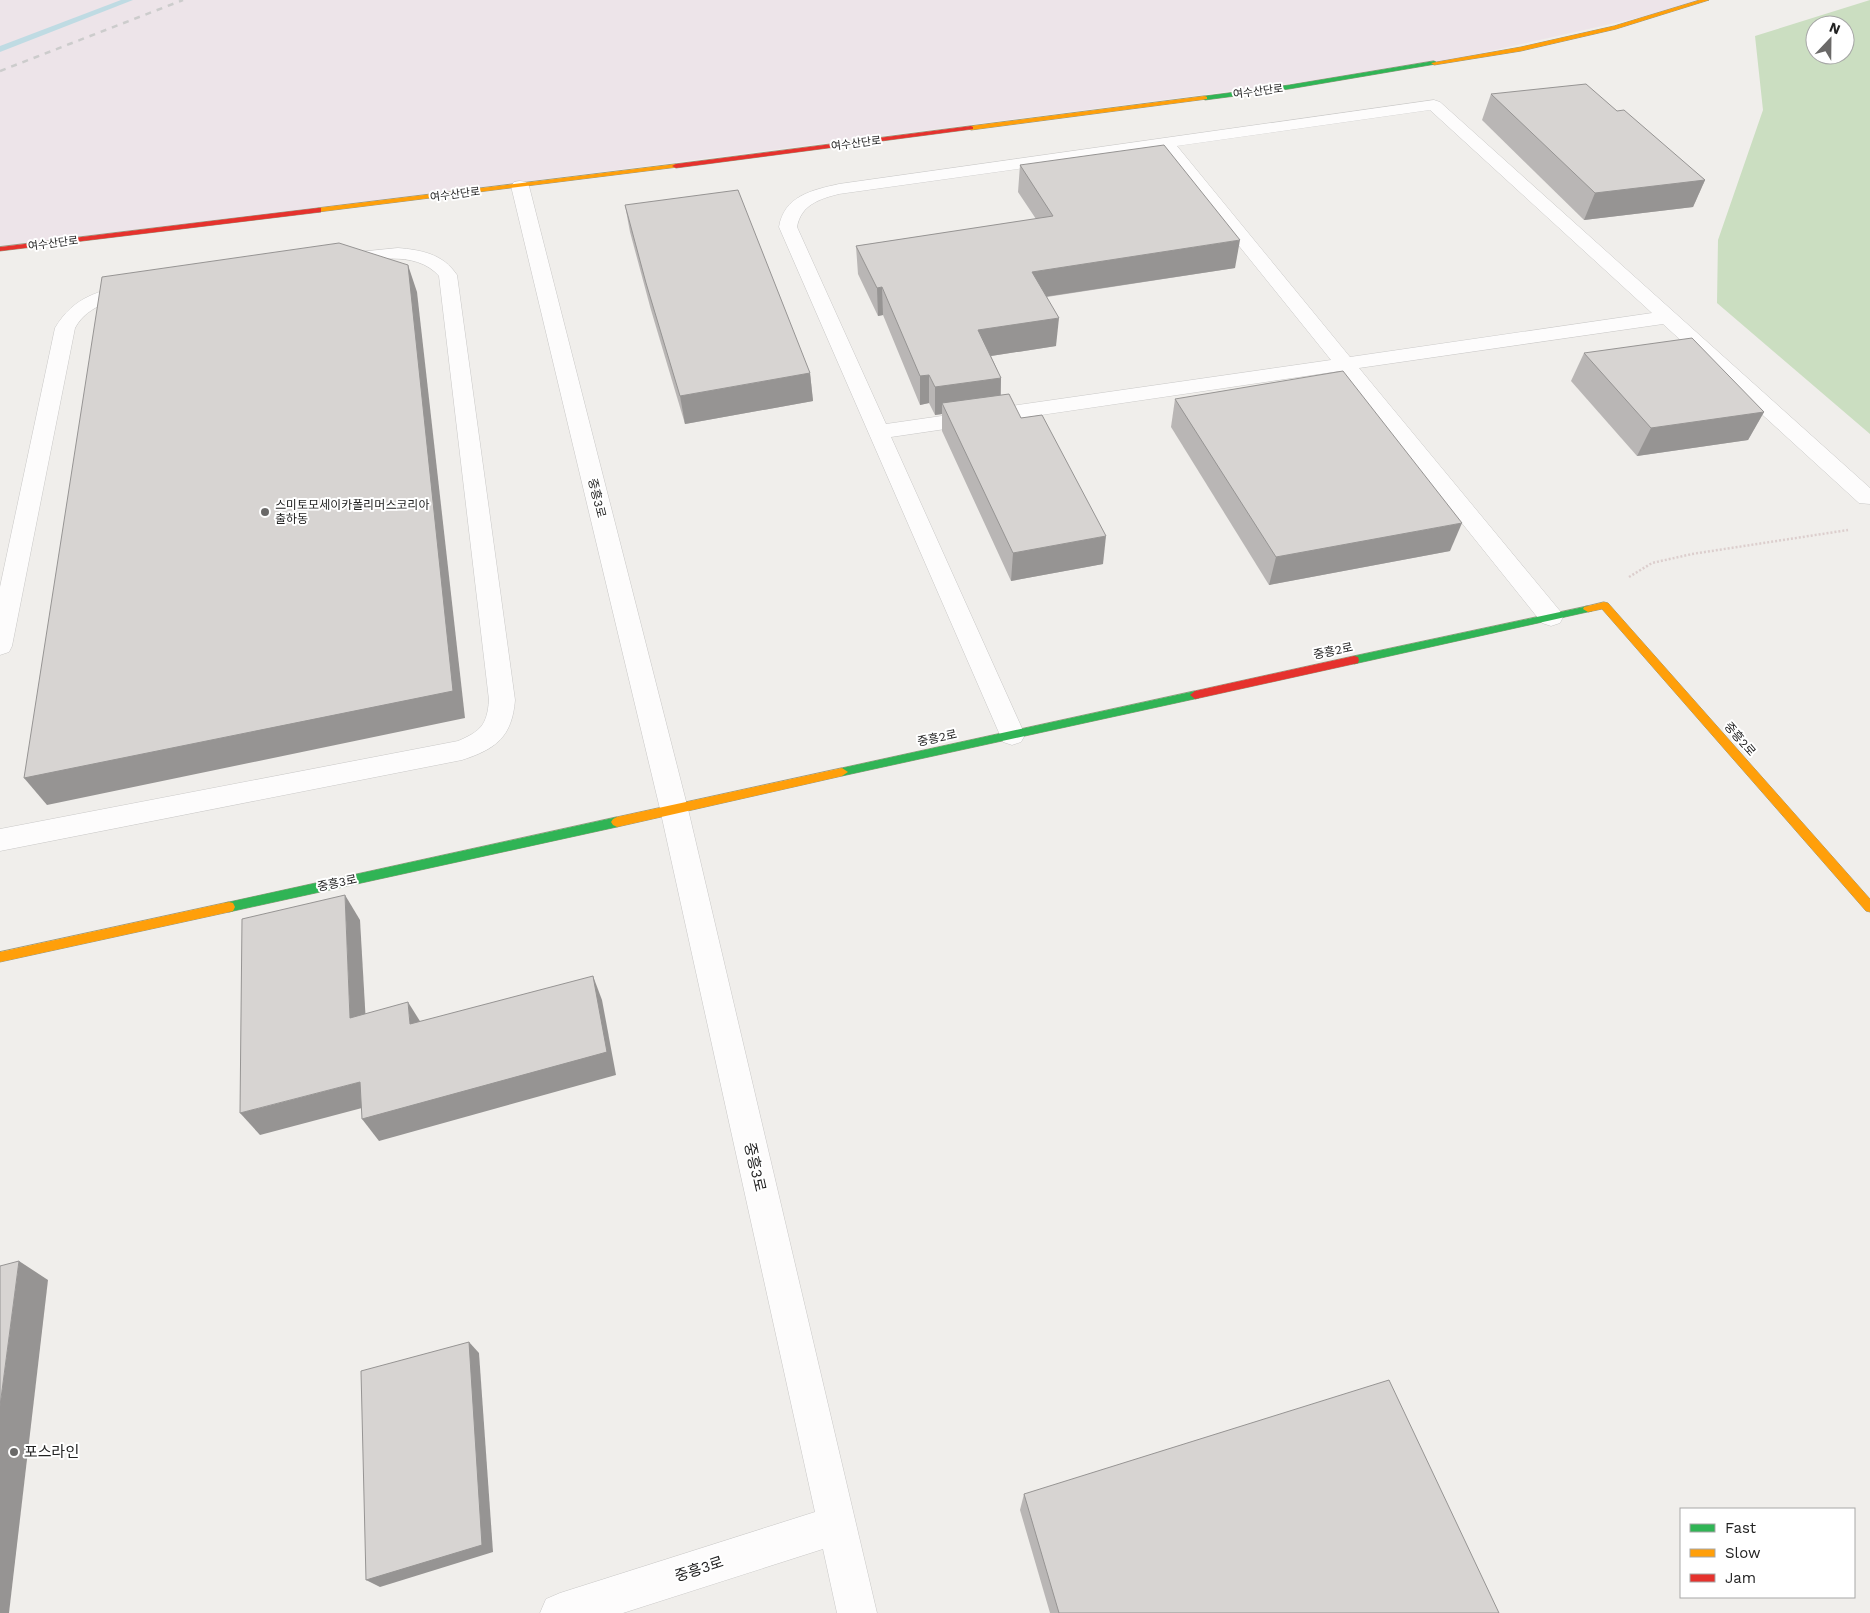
<svg xmlns="http://www.w3.org/2000/svg" width="1870" height="1613" font-family="'Work Sans','Noto Sans KR',sans-serif">
<rect width="100%" height="100%" fill="#f0eeeb"/>
<path fill="#ede4e9" d="M 0,0 L 1706,0 L 1682,8 L 1419,67 L 0,249 Z"/>
<path fill="#cbdec1" fill-rule="evenodd" d="M 1870,0 L 1870,434 L 1717,303 L 1718,240 L 1763,110 L 1755,36 ZM 1815,25 L 1845,25 L 1845,55 L 1815,55 Z"/>
<g fill="none" stroke-linecap="round" stroke-linejoin="round">
<path fill="#bfdbe3" fill-rule="evenodd" d="M 121,0 L 133,0 L 0,52 L 0,46 Z"/>
<g stroke="#c9c8c7" stroke-width="1">
<g id="lane">
<path d="M 1434,100 L 1440,102 L 1870,488 L 1870,504 L 1859,503 L 1663,324 L 1359,368 L 1560,611 L 1563,617 L 1560,623 L 1551,626 L 1542,623 L 1340,371 L 891,437 L 1025,735 L 1021,742 L 1012,745 L 1003,742 L 779,227 C 784,196 812,190 839,184 ZM 1430,110 L 1652,313 L 1350,357 L 1177,146 ZM 1161,149 L 1331,360 L 886,424 L 797,227 C 801,205 819,199 839,194 Z"/>
<path d="M 398,248 C 422,250 443,254 457,275 L 515,700 C 512,737 496,749 462,760 L 0,851 L 0,829 L 458,741 C 481,731 487,725 489,700 L 439,276 C 415,249 370,260 338,266 L 331,264 L 329,260 L 331,256 L 338,254 Z"/>
<path d="M 135,284 L 142,286 L 145,290 L 142,294 C 116,300 89,303 75,328 L 12,646 L 9,652 L 0,655 L 0,587 L 55,328 C 74,296 100,290 135,284 Z"/>
</g>
</g>
<g stroke="#c9c8c7" stroke-width="1">
<path id="street" d="M 520,181 L 526,182 L 529,186 L 688,809 L 877,1613 L 837,1613 L 823,1549 L 623,1613 L 540,1613 L 546,1599 L 560,1593 L 815,1512 L 660,809 L 511,186 L 514,182 Z"/>
</g>
<g stroke="#999a82" stroke-width="1">
<g id="fast">
<path d="M 1434,61 L 1436,62 L 1436,64 L 1289,89 L 1205,100 L 1202,98 L 1205,96 L 1289,85 Z"/>
<path d="M 1588,606 L 1593,609 L 1592,611 L 1354,664 L 1349,660 L 1354,656 Z"/>
<path d="M 1195,691 L 1200,695 L 1199,698 L 842,776 L 836,772 L 842,768 Z"/>
<path d="M 617,817 L 621,819 L 623,822 L 621,825 L 617,827 L 229,912 L 225,911 L 223,907 L 225,903 L 229,902 Z"/>
</g>
</g>
<g stroke="#999a82" stroke-width="1">
<g id="slow">
<path d="M 1700,0 L 1709,0 L 1616,29 L 1521,51 L 1434,65 L 1431,63 L 1521,47 L 1614,26 Z"/>
<path d="M 1205,96 L 1207,97 L 1207,99 L 971,130 L 968,128 L 971,126 Z"/>
<path d="M 676,164 L 678,165 L 678,167 L 318,212 L 314,210 L 318,208 Z"/>
<path d="M 1604,602 L 1608,603 L 1870,899 L 1870,912 L 1866,911 L 1602,609 L 1588,612 L 1583,609 L 1584,607 Z"/>
<path d="M 842,768 L 848,772 L 842,776 L 617,827 L 613,825 L 611,822 L 613,819 L 617,817 Z"/>
<path d="M 229,902 L 233,903 L 235,907 L 233,911 L 229,912 L 0,962 L 0,952 Z"/>
</g>
</g>
<g stroke="#999a82" stroke-width="1">
<g id="jam">
<path d="M 971,126 L 973,127 L 973,129 L 676,168 L 672,166 L 676,164 Z"/>
<path d="M 318,208 L 321,208 L 321,212 L 0,251 L 0,247 Z"/>
<path d="M 1354,656 L 1358,657 L 1359,660 L 1358,663 L 1195,699 L 1190,695 L 1195,691 Z"/>
</g>
</g>
<path stroke="#dccecd" stroke-width="2.5" stroke-dasharray="2 2" stroke-linecap="butt" d="M 1629,577 L 1652,563 L 1692,554 L 1848,530"/>
<use href="#lane" fill="#fdfcfc" fill-rule="evenodd"/>
<use href="#street" fill="#fdfcfc" fill-rule="evenodd"/>
<use href="#fast" fill="#30b455" fill-rule="evenodd"/>
<use href="#slow" fill="#ff9f0a" fill-rule="evenodd"/>
<use href="#jam" fill="#e5322d" fill-rule="evenodd"/>
<path stroke="#ccc" stroke-width="2.5" stroke-dasharray="6 6" stroke-linecap="butt" d="M 0,71 L 183,0"/>
</g>
<g fill="#b9b6b5">
<path d="M 1491,94 L 1617,111 L 1705,180 L 1693,207 L 1584,220 L 1482,120 Z"/>
<path d="M 1020,165 L 1235,268 L 1047,297 L 1056,346 L 991,356 L 1001,378 L 1001,395 L 1021,418 L 1103,564 L 1011,581 L 942,431 L 942,414 L 935,415 L 929,403 L 920,405 L 883,315 L 878,316 L 858,274 L 856,246 L 1036,219 L 1018,192 Z"/>
<path d="M 625,205 L 810,373 L 813,401 L 685,424 L 651,310 L 630,232 Z"/>
<path d="M 1584,353 L 1764,412 L 1748,440 L 1637,456 L 1571,381 Z"/>
<path d="M 1175,399 L 1450,551 L 1269,585 L 1171,427 Z"/>
<path d="M 1024,1494 L 1499,1613 L 1050,1613 L 1020,1510 Z"/>
</g>
<g fill="#969493">
<path d="M 1705,180 L 1693,207 L 1584,220 L 1595,193 Z"/>
<path d="M 1240,240 L 1235,268 L 1030,299 L 1032,272 Z"/>
<path d="M 408,265 L 417,292 L 465,718 L 47,805 L 24,778 Z"/>
<path d="M 882,287 L 883,315 L 878,316 L 877,288 Z"/>
<path d="M 1059,318 L 1056,346 L 978,358 L 978,330 Z"/>
<path d="M 810,373 L 813,401 L 685,424 L 680,396 Z"/>
<path d="M 929,375 L 929,403 L 920,405 L 920,376 Z"/>
<path d="M 1001,378 L 1000,406 L 942,403 L 942,414 L 935,415 L 935,387 Z"/>
<path d="M 1764,412 L 1748,440 L 1637,456 L 1651,428 Z"/>
<path d="M 1462,523 L 1450,551 L 1269,585 L 1276,557 Z"/>
<path d="M 1106,536 L 1103,564 L 1011,581 L 1013,553 Z"/>
<path d="M 345,895 L 360,920 L 367,1041 L 350,1018 Z"/>
<path d="M 593,976 L 602,1000 L 616,1075 L 379,1141 L 362,1119 Z"/>
<path d="M 408,1002 L 423,1026 L 410,1024 Z"/>
<path d="M 360,1082 L 377,1104 L 260,1135 L 240,1113 Z"/>
<path d="M 19,1261 L 48,1280 L 9,1613 L 0,1613 L 0,1406 Z"/>
<path d="M 469,1342 L 479,1353 L 493,1552 L 380,1587 L 366,1580 Z"/>
</g>
<g fill="#d7d4d2" stroke="#969493">
<path d="M 1586,84 L 1617,111 L 1624,110 L 1705,180 L 1595,193 L 1491,94 Z"/>
<path d="M 1164,145 L 1240,240 L 1032,272 L 1059,318 L 978,330 L 1001,378 L 935,387 L 929,375 L 920,376 L 882,287 L 877,288 L 856,246 L 1053,216 L 1020,165 Z"/>
<path d="M 738,190 L 810,373 L 680,396 L 646,283 L 625,205 Z"/>
<path d="M 339,243 L 408,265 L 453,691 L 24,778 L 102,277 Z"/>
<path d="M 1692,338 L 1764,412 L 1651,428 L 1584,353 Z"/>
<path d="M 1343,371 L 1462,523 L 1276,557 L 1175,399 Z"/>
<path d="M 1009,394 L 1021,418 L 1042,415 L 1106,536 L 1013,553 L 942,403 Z"/>
<path d="M 345,895 L 350,1018 L 408,1002 L 410,1024 L 593,976 L 607,1052 L 362,1119 L 360,1082 L 240,1113 L 242,919 Z"/>
<path d="M 19,1261 L 0,1406 L 0,1266 Z"/>
<path d="M 469,1342 L 482,1545 L 366,1580 L 361,1371 Z"/>
<path d="M 1389,1380 L 1499,1613 L 1059,1613 L 1024,1494 Z"/>
</g>
<g fill="#6a6968" stroke="#fff" stroke-width="2">
<circle cx="265" cy="512" r="5"/>
<circle cx="14" cy="1452" r="5"/>
</g>
<g text-anchor="middle" stroke-width="4" stroke-linejoin="round" paint-order="stroke">
<g font-size="11" fill="#222" stroke="#fff">
<text transform="translate(1258 91) rotate(-7)" y="4">여수산단로</text>
<text transform="translate(856 143) rotate(-7)" y="4">여수산단로</text>
<text transform="translate(455 194) rotate(-7)" y="4">여수산단로</text>
<text transform="translate(53 243) rotate(-7)" y="4">여수산단로</text>
</g>
<g font-size="12" fill="#222" stroke="#fff">
<text transform="translate(597 498) rotate(76)" y="4">중흥3로</text>
<text transform="translate(1333 651) rotate(-12)" y="4">중흥2로</text>
<text transform="translate(937 738) rotate(-12)" y="4">중흥2로</text>
<text transform="translate(1740 739) rotate(49)" y="4">중흥2로</text>
<text transform="translate(337 883) rotate(-12)" y="4">중흥3로</text>
</g>
<g font-size="12" fill="#222" stroke="#fff" text-anchor="start">
<text x="275" y="509">스미토모세이카폴리머스코리아<tspan x="275" dy="14">출하동</tspan></text>
</g>
<g font-size="15" fill="#222" stroke="#fff">
<text transform="translate(755 1167) rotate(77)" y="5">중흥3로</text>
<text transform="translate(699 1569) rotate(-18)" y="5">중흥3로</text>
</g>
<g font-size="15" fill="#222" stroke="#fff" text-anchor="start">
<text x="24" y="1457">포스라인</text>
</g>
</g>
<rect x="1680" y="1508" width="175" height="90" fill="#ffffff" stroke="#a7a7a7"/>
<rect x="1690" y="1524" width="25" height="8" fill="#30b455" stroke="#a7a7a7"/>
<text x="1725" y="1533" font-size="15" fill="#222222">Fast</text>
<rect x="1690" y="1549" width="25" height="8" fill="#ff9f0a" stroke="#a7a7a7"/>
<text x="1725" y="1558" font-size="15" fill="#222222">Slow</text>
<rect x="1690" y="1574" width="25" height="8" fill="#e5322d" stroke="#a7a7a7"/>
<text x="1725" y="1583" font-size="15" fill="#222222">Jam</text>
<g transform="translate(1830 40) rotate(22)"><circle r="24" fill="#ffffff" stroke="#a7a7a7"/>
<path d="M0-4L9 19L0 12L-9 19Z" fill="#6a6968"/>
<text y="-8" font-size="14" font-weight="bold" text-anchor="middle" fill="#222222">N</text>
</g>
</svg>
